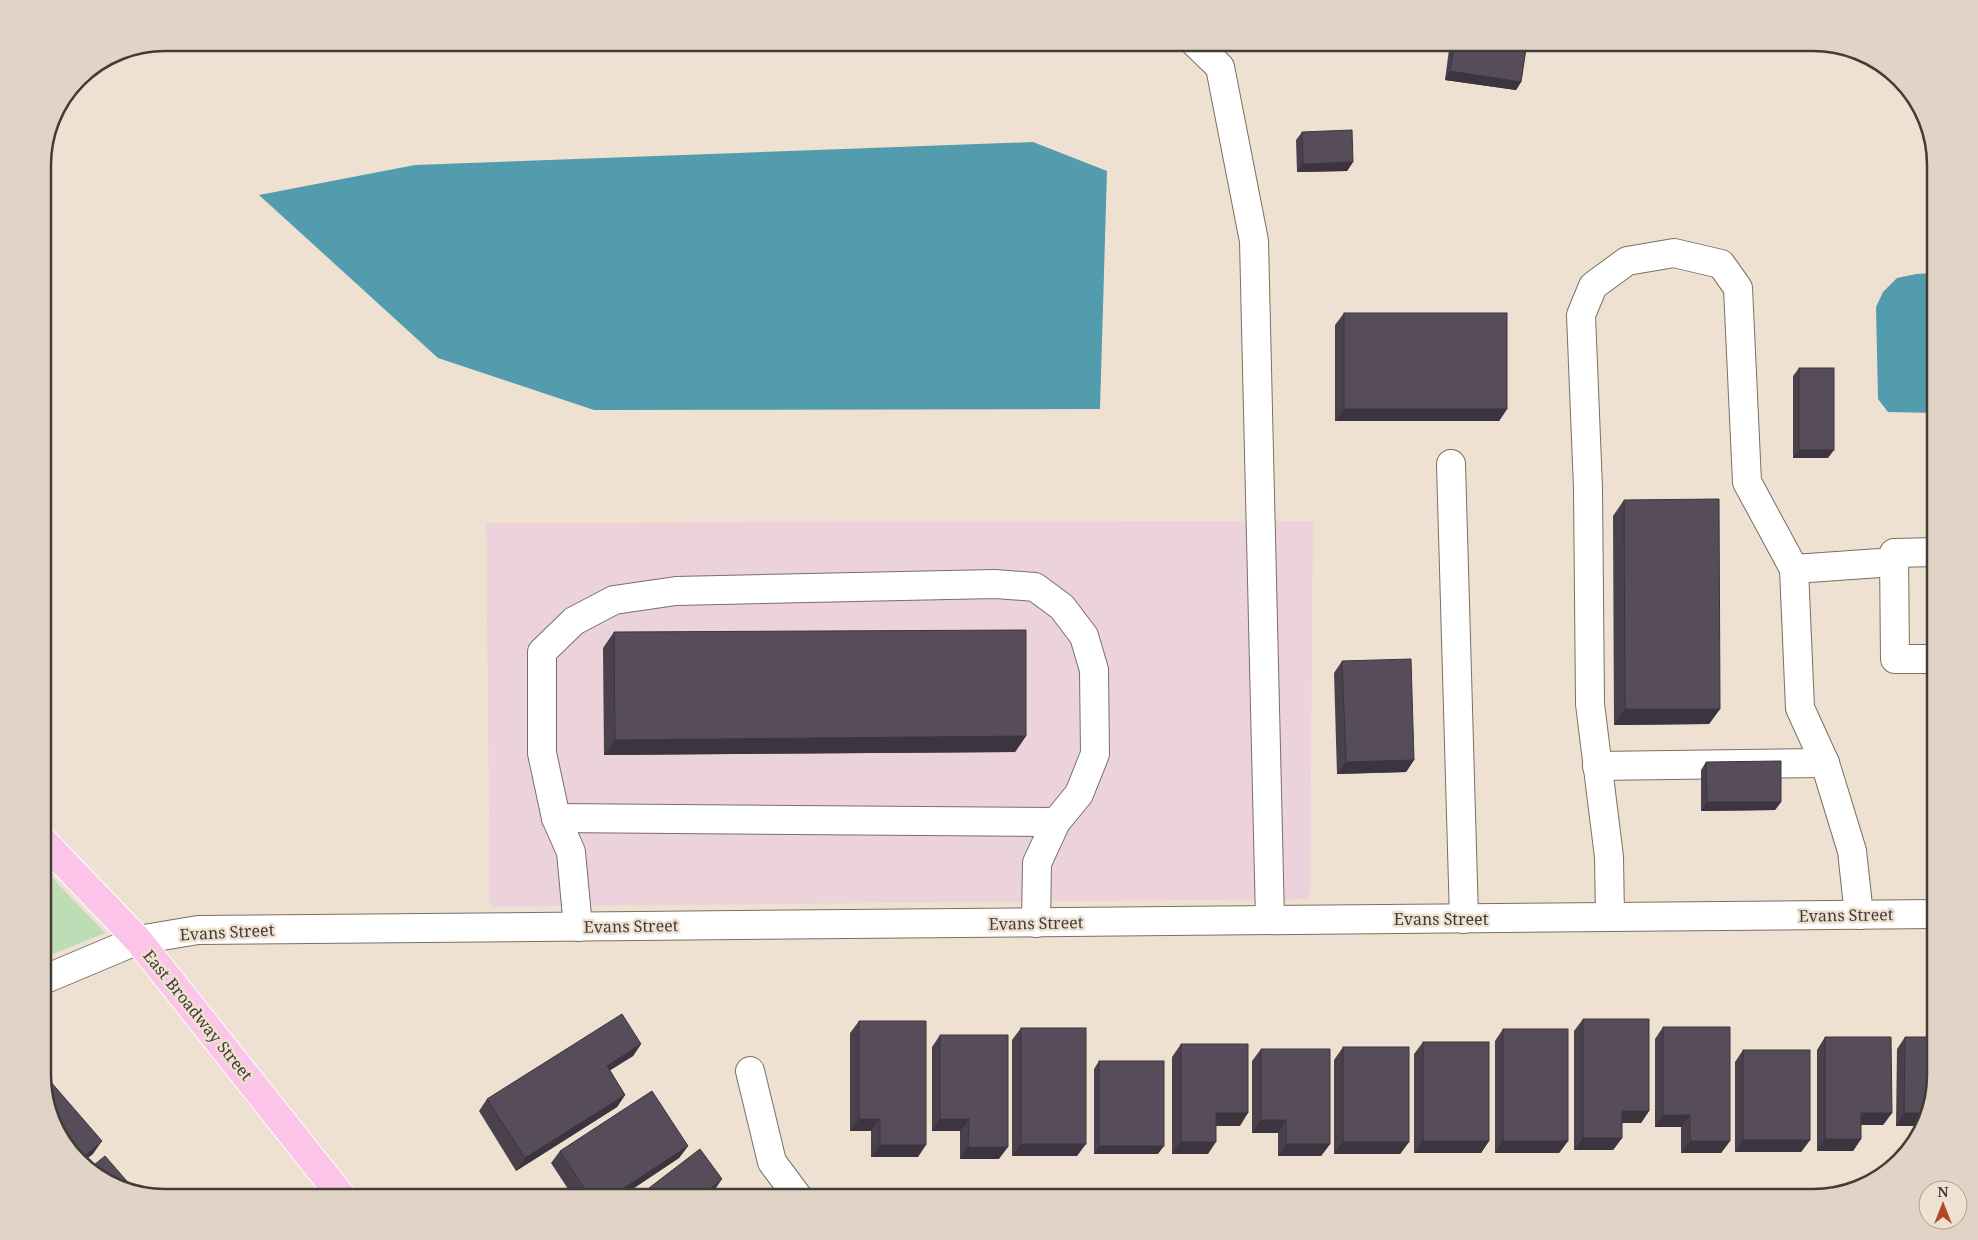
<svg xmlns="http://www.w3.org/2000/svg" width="1978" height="1240" font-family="'Noto Serif',serif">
<rect width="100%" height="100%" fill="#efe1d2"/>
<path fill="#ecd2da" d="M 1313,521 L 1310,899 L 490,907 L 486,523 Z"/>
<path fill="#beddb6" d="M 43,868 L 105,933 L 43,958 Z"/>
<g fill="#539cad">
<path d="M 1033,142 L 1107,171 L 1100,409 L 594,410 L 438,358 L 259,195 L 415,165 Z"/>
<path d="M 1935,273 L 1935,413 L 1888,412 L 1878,399 L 1876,307 L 1883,292 L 1897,278 L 1916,274 Z"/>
</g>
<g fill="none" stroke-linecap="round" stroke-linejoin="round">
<g stroke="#7b6f62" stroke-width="30">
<g id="minor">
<path d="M 1194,42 L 1220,67 L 1254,241 L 1270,919"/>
<path d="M 1451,464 L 1464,919"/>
<path d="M 1935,552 L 1894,553 L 1895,659 L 1935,659"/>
<path d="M 1794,569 L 1894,562"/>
<path d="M 1597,766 L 1825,763"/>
<path d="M 556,818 L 1056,822"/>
<path d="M 1610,917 L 1609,857 L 1590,704 L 1588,488 L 1581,315 L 1593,286 L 1627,261 L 1674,253 L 1721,264 L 1738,288 L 1747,482 L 1794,569 L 1800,708 L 1825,763 L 1852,851 L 1859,915"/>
<path d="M 578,927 L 571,852 L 556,818 L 542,753 L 542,652 L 574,621 L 614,600 L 676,591 L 995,584 L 1035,587 L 1062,607 L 1084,636 L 1094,670 L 1095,754 L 1079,794 L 1056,822 L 1037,863 L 1036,923"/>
<path d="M 43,980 L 138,940 L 198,930 L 1935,914"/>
<path d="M 750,1071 L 772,1162 L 798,1197"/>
</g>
</g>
<g stroke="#fff" stroke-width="30">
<path id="major" d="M 43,841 L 138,940 L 342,1197"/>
</g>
<use href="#minor" stroke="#fff" stroke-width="28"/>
<use href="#major" stroke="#fbc4e8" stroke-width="28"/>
</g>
<g fill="#4a414d">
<path d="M 1450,42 L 1527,42 L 1521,82 L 1516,90 L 1445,80 Z"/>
<path d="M 1302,132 L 1353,162 L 1347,171 L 1297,172 L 1296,140 Z"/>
<path d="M 1344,313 L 1507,409 L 1499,421 L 1335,421 L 1335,325 Z"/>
<path d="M 1799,368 L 1828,458 L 1793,458 L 1793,376 Z"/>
<path d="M 1624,500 L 1720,709 L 1709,724 L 1614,725 L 1613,516 Z"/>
<path d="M 614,632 L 1026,736 L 1015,752 L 604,755 L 603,648 Z"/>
<path d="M 1342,661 L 1414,760 L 1406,772 L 1337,774 L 1334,673 Z"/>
<path d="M 1706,762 L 1781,802 L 1775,810 L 1701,811 L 1701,770 Z"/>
<path d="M 1583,1019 L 1649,1111 L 1641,1123 L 1622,1123 L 1622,1138 L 1613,1150 L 1574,1150 L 1574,1031 Z"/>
<path d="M 859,1021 L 918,1157 L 871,1157 L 871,1131 L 850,1131 L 850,1033 Z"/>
<path d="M 1663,1027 L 1730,1141 L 1721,1153 L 1681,1153 L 1681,1127 L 1655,1127 L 1655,1039 Z"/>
<path d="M 1021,1028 L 1077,1156 L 1012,1156 L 1012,1040 Z"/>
<path d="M 1503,1029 L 1568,1141 L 1559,1153 L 1495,1153 L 1495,1041 Z"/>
<path d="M 940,1035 L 999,1159 L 960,1159 L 960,1131 L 932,1131 L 932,1047 Z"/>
<path d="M 1825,1037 L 1892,1113 L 1883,1125 L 1861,1125 L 1861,1139 L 1853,1151 L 1817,1151 L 1817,1050 Z"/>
<path d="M 1905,1037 L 1920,1126 L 1896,1126 L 1897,1049 Z"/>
<path d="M 1423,1042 L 1489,1141 L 1481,1153 L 1414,1153 L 1414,1054 Z"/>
<path d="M 641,1044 L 633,1056 L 610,1070 L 625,1095 L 617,1107 L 516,1171 L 479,1111 L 487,1099 Z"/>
<path d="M 1181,1044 L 1240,1126 L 1216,1126 L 1208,1154 L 1172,1154 L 1172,1057 Z"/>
<path d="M 1343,1047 L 1409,1142 L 1400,1154 L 1334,1154 L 1334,1060 Z"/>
<path d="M 1261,1049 L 1330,1144 L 1321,1156 L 1278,1156 L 1278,1133 L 1252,1133 L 1252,1061 Z"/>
<path d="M 1743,1050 L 1810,1140 L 1801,1152 L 1735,1152 L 1735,1062 Z"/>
<path d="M 1099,1061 L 1158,1154 L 1094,1154 L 1094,1069 Z"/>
<path d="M 688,1146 L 679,1158 L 619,1198 L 574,1198 L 551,1163 L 560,1151 Z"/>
</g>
<g fill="#3c353f">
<path d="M 1450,71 L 1521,82 L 1516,90 L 1445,80 Z"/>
<path d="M 1353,162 L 1347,171 L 1297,172 L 1303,164 Z"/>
<path d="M 1344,409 L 1507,409 L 1499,421 L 1335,421 Z"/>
<path d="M 1799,450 L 1834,450 L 1828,458 L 1793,458 Z"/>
<path d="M 1625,709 L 1720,709 L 1709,724 L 1614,725 Z"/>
<path d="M 1026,736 L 1015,752 L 604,755 L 615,740 Z"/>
<path d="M 1414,760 L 1406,772 L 1337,774 L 1346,762 Z"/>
<path d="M 1707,802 L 1781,802 L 1775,810 L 1701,811 Z"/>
<path d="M 641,1044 L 633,1056 L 598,1078 L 607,1066 Z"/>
<path d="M 625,1095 L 617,1107 L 516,1171 L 525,1158 Z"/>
<path d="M 1622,1111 L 1649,1111 L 1641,1123 L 1613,1123 Z"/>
<path d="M 1216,1113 L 1248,1113 L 1240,1126 L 1208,1126 Z"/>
<path d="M 1861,1113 L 1892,1113 L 1883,1125 L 1853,1125 Z"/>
<path d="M 1904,1113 L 1924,1113 L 1920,1126 L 1896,1126 Z"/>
<path d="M 1663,1115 L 1690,1115 L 1681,1127 L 1655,1127 Z"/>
<path d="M 859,1119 L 880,1119 L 871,1131 L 850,1131 Z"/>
<path d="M 940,1119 L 969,1119 L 960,1131 L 932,1131 Z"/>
<path d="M 1261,1120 L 1286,1120 L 1278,1133 L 1252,1133 Z"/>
<path d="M 1583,1138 L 1622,1138 L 1613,1150 L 1574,1150 Z"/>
<path d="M 1825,1139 L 1861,1139 L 1853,1151 L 1817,1151 Z"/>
<path d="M 1743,1140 L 1810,1140 L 1801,1152 L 1735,1152 Z"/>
<path d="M 102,1141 L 93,1154 L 83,1162 L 81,1159 Z"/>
<path d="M 1423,1141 L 1489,1141 L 1481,1153 L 1414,1153 Z"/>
<path d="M 1503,1141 L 1568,1141 L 1559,1153 L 1495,1153 Z"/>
<path d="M 1690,1141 L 1730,1141 L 1721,1153 L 1681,1153 Z"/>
<path d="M 1181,1142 L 1216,1142 L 1208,1154 L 1172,1154 Z"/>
<path d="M 1343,1142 L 1409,1142 L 1400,1154 L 1334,1154 Z"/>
<path d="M 1021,1144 L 1086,1144 L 1077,1156 L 1012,1156 Z"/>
<path d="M 1286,1144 L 1330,1144 L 1321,1156 L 1278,1156 Z"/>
<path d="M 880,1145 L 926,1145 L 918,1157 L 871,1157 Z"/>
<path d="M 688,1146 L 679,1158 L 619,1198 L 609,1198 Z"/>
<path d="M 1099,1146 L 1164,1146 L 1158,1154 L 1094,1154 Z"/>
<path d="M 968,1147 L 1008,1147 L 999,1159 L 960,1159 Z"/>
<path d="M 722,1179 L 714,1191 L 705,1198 L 698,1198 Z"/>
</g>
<g fill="#564c5a" stroke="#3c353f">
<path d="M 1455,42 L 1527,42 L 1521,82 L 1450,71 Z"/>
<path d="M 1352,130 L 1353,162 L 1303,164 L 1302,132 Z"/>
<rect x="1344" y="313" width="163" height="96"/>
<rect x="1799" y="368" width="35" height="82"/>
<path d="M 1719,499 L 1720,709 L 1625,709 L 1624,500 Z"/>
<path d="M 1026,630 L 1026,736 L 615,740 L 614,632 Z"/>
<path d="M 1411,659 L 1414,760 L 1346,762 L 1342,661 Z"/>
<path d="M 1781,761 L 1781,802 L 1707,802 L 1706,762 Z"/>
<path d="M 622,1014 L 641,1044 L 607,1066 L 625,1095 L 525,1158 L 487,1099 Z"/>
<path d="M 1583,1019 L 1649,1019 L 1649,1111 L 1622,1111 L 1622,1138 L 1583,1138 Z"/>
<path d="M 859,1021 L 926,1021 L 926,1145 L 880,1145 L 880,1119 L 859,1119 Z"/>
<path d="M 1663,1027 L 1730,1027 L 1730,1141 L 1690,1141 L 1690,1115 L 1663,1115 Z"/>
<rect x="1021" y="1028" width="65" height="116"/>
<rect x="1503" y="1029" width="65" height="112"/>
<path d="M 940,1035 L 1008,1035 L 1008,1147 L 968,1147 L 969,1119 L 940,1119 Z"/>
<path d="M 1825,1037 L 1891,1037 L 1892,1113 L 1861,1113 L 1861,1139 L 1825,1139 Z"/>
<path d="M 1905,1037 L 1936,1037 L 1936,1075 L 1924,1113 L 1904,1113 Z"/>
<rect x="1423" y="1042" width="66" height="99"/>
<path d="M 1181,1044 L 1248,1044 L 1248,1113 L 1216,1113 L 1216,1142 L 1181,1142 Z"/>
<rect x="1343" y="1047" width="66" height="95"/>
<path d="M 1261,1049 L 1330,1049 L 1330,1144 L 1286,1144 L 1286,1120 L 1261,1120 Z"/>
<rect x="1743" y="1050" width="67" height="90"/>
<rect x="1099" y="1061" width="65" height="85"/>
<path d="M 50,1081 L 102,1141 L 81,1159 L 59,1136 L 44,1086 Z"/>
<path d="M 652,1091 L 688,1146 L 609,1198 L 590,1198 L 560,1151 Z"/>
<path d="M 700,1149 L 722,1179 L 698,1198 L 636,1198 Z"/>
<path d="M 105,1156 L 132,1187 L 97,1177 L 89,1169 Z"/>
</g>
<g text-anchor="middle" stroke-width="5" stroke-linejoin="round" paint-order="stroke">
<g font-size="16" fill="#413c36" stroke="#efe1d2">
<text transform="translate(1846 915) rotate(-1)" y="6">Evans Street</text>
<text x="1441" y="925">Evans Street</text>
<text transform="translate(1036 923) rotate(-1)" y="6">Evans Street</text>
<text transform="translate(631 926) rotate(-1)" y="6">Evans Street</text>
<text transform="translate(227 932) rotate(-3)" y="6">Evans Street</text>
<text transform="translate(198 1015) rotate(51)" y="6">East Broadway Street</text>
</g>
</g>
<path d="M0 0H1978V1240H0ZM165 51H1813A114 114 0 0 1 1927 165V1075A114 114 0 0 1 1813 1189H165A114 114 0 0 1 51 1075V165A114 114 0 0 1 165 51Z" fill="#e1d4c6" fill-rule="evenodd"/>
<path fill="none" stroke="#413c36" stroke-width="2.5" d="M165 51H1813A114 114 0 0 1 1927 165V1075A114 114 0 0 1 1813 1189H165A114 114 0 0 1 51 1075V165A114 114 0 0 1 165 51Z"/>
<g transform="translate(1943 1205)"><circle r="24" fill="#efe1d2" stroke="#a99f94"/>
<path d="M0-4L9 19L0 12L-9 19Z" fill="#b14a24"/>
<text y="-8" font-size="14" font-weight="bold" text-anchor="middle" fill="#413c36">N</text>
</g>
</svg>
